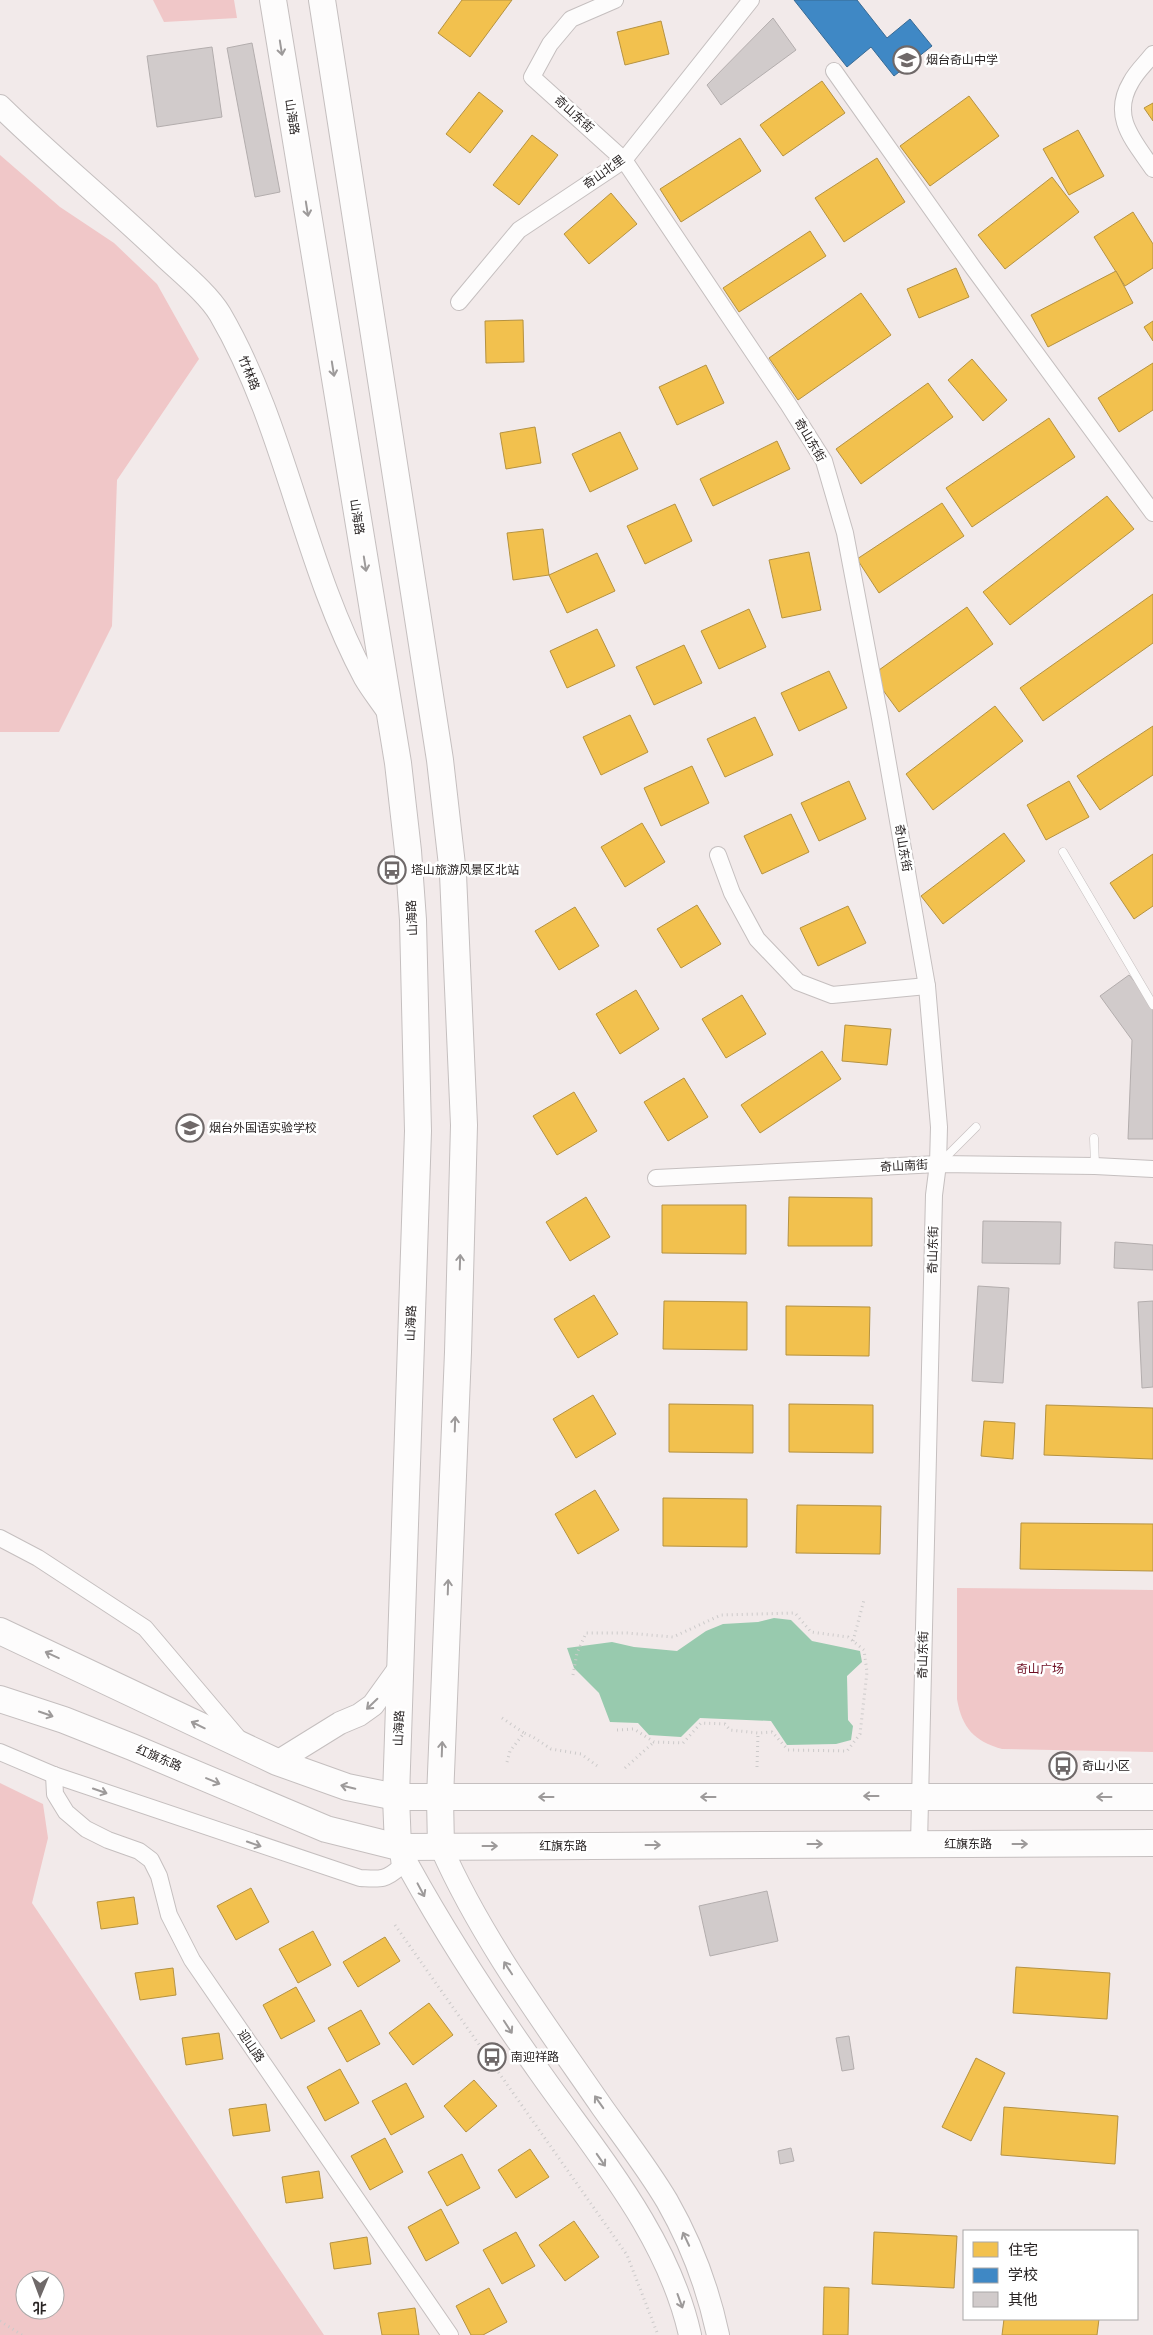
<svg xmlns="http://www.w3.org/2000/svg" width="1153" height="2335" font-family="'Varela Round','Noto Sans SC',sans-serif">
<rect width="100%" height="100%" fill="#f2eaea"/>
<g fill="#f0c7c8" fill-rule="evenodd">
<path d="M 153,0 L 234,0 L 237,18 L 164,22 Z"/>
<path d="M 0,155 L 60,207 L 114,243 L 157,284 L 199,359 L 117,480 L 112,626 L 59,732 L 0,732 Z"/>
<path d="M 957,1588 L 1153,1590 L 1153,1752 L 1002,1749 C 974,1741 962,1728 957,1699 Z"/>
<path d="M 0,1783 L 43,1804 L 48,1838 L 32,1903 L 324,2335 L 0,2335 ZM 25,2280 L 55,2280 L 55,2310 L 25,2310 Z"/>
</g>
<path fill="#98caae" d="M 774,1618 L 791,1620 L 812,1641 L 860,1651 L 862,1662 L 847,1676 L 848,1720 L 853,1726 L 851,1740 L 836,1744 L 787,1745 L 771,1721 L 700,1718 L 681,1737 L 649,1735 L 638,1723 L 610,1722 L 599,1693 L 574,1668 L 567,1648 L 612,1642 L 634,1647 L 677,1651 L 706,1631 L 723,1624 L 758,1622 Z"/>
<g fill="#f2c14e" stroke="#b59241">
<path d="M 462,0 L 512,0 L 470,57 L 438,33 Z"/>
<path d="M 661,21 L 669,54 L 625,65 L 617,32 Z"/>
<path d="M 822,81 L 845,113 L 783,156 L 760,125 Z"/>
<path d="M 479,92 L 503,111 L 470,153 L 446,134 Z"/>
<path d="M 969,96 L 999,136 L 930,186 L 900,146 Z"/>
<path d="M 1153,103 L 1153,121 L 1144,108 Z"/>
<path d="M 1078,130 L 1104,176 L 1069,195 L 1043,149 Z"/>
<path d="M 532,135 L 558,155 L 519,205 L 493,185 Z"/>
<path d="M 740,138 L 761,171 L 681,222 L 660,189 Z"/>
<path d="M 877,158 L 905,202 L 844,242 L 815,198 Z"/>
<path d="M 1052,177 L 1079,212 L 1005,269 L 978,235 Z"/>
<path d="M 611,193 L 637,224 L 589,264 L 564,234 Z"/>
<path d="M 1133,212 L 1153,244 L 1153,268 L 1125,286 L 1094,237 Z"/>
<path d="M 810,231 L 826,256 L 739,312 L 723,288 Z"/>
<path d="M 956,268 L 969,297 L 919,318 L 907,289 Z"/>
<path d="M 1116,271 L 1133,303 L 1048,347 L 1031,315 Z"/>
<path d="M 861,293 L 891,335 L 798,400 L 769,358 Z"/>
<path d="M 523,320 L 524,362 L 486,363 L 485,321 Z"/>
<path d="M 1153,321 L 1153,341 L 1144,327 Z"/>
<path d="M 972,359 L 1007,400 L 983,421 L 948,380 Z"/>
<path d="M 1153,363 L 1153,410 L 1119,432 L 1098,398 Z"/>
<path d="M 706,365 L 724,403 L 677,425 L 659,387 Z"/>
<path d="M 928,383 L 953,417 L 861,484 L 836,449 Z"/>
<path d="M 1049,418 L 1075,457 L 972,527 L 946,488 Z"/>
<path d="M 535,427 L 541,463 L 506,469 L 500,433 Z"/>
<path d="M 620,432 L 638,469 L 590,492 L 572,454 Z"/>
<path d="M 777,441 L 790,469 L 713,506 L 700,479 Z"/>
<path d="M 1107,496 L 1134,529 L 1010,625 L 983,592 Z"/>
<path d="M 942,503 L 964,536 L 879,593 L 857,559 Z"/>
<path d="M 675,504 L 692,541 L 645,564 L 627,526 Z"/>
<path d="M 543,529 L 549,575 L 513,580 L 507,533 Z"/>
<path d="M 809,552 L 821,610 L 782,618 L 769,560 Z"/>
<path d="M 597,553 L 615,591 L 567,613 L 549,575 Z"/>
<path d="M 1153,594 L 1153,643 L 1043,721 L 1020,688 Z"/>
<path d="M 967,607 L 993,644 L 899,712 L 872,675 Z"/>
<path d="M 749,609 L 766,647 L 719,669 L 701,631 Z"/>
<path d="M 597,629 L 615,666 L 567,688 L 550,651 Z"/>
<path d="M 684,645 L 702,683 L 654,705 L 636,667 Z"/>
<path d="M 829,671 L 847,708 L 799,731 L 781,693 Z"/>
<path d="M 995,706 L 1023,741 L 933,810 L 906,774 Z"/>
<path d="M 630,715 L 648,752 L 601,775 L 583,737 Z"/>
<path d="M 755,717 L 773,755 L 725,777 L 707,739 Z"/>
<path d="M 1153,726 L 1153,775 L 1100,810 L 1077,776 Z"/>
<path d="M 692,766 L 709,803 L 661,826 L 644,788 Z"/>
<path d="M 849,781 L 866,819 L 819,841 L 801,803 Z"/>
<path d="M 1069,781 L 1089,817 L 1046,840 L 1027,805 Z"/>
<path d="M 791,814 L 809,852 L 762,874 L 744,836 Z"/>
<path d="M 642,823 L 665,862 L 625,887 L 601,847 Z"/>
<path d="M 1004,833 L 1025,861 L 943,924 L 921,896 Z"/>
<path d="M 1153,854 L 1153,906 L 1134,919 L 1110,883 Z"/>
<path d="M 697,905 L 721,944 L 681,968 L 657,929 Z"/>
<path d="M 848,906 L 866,943 L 818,966 L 800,928 Z"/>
<path d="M 575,907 L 599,946 L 559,970 L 535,931 Z"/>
<path d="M 636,990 L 659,1029 L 620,1054 L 596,1014 Z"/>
<path d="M 742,995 L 766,1034 L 726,1058 L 702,1019 Z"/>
<path d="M 845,1025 L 891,1029 L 887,1065 L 842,1061 Z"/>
<path d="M 822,1051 L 841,1079 L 760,1133 L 741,1105 Z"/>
<path d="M 684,1078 L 708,1117 L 668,1141 L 644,1102 Z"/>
<path d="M 574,1092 L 597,1131 L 557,1155 L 533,1116 Z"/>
<path d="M 586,1197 L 610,1237 L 570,1261 L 546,1222 Z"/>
<path d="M 789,1197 L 872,1198 L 872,1246 L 788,1246 Z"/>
<path d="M 662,1205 L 746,1205 L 746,1254 L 662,1253 Z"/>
<path d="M 594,1295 L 618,1334 L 578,1358 L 554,1319 Z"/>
<path d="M 664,1301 L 747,1302 L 747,1350 L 663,1349 Z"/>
<path d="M 786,1306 L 870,1307 L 869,1356 L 786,1355 Z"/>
<path d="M 593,1395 L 616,1434 L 576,1458 L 553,1419 Z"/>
<path d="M 669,1404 L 753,1405 L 753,1453 L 669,1452 Z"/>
<path d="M 789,1404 L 873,1405 L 873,1453 L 789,1452 Z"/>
<path d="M 1046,1405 L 1153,1408 L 1153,1459 L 1044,1455 Z"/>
<path d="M 984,1421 L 1015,1423 L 1013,1459 L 981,1456 Z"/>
<path d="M 595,1490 L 619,1530 L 578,1554 L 555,1514 Z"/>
<path d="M 663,1498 L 747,1499 L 747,1547 L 663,1546 Z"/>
<path d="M 797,1505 L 881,1506 L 880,1554 L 796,1553 Z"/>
<path d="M 1021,1523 L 1153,1524 L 1153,1571 L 1020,1569 Z"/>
<path d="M 251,1888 L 269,1922 L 236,1940 L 217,1906 Z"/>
<path d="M 134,1897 L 138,1924 L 101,1929 L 97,1902 Z"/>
<path d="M 313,1931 L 331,1965 L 298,1983 L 279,1949 Z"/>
<path d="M 385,1937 L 400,1961 L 358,1987 L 343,1962 Z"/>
<path d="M 1016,1967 L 1110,1973 L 1107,2019 L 1013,2013 Z"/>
<path d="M 173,1968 L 176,1995 L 140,2000 L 135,1973 Z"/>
<path d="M 296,1987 L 315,2021 L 281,2039 L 263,2005 Z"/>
<path d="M 429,2003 L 453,2035 L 413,2065 L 389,2033 Z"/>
<path d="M 361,2010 L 380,2044 L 347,2062 L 328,2028 Z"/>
<path d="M 219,2033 L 223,2059 L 186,2065 L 182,2038 Z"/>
<path d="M 976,2058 L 1005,2073 L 971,2141 L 942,2127 Z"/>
<path d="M 340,2069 L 359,2103 L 325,2121 L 307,2087 Z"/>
<path d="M 474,2080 L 497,2106 L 466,2132 L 444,2106 Z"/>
<path d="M 406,2083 L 424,2117 L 391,2135 L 372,2101 Z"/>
<path d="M 266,2104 L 270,2131 L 233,2136 L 229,2109 Z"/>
<path d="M 1004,2107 L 1118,2116 L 1115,2164 L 1001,2155 Z"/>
<path d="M 385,2138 L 403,2172 L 370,2190 L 351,2156 Z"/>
<path d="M 530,2149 L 549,2177 L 516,2198 L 498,2170 Z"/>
<path d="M 462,2154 L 480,2188 L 447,2206 L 428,2172 Z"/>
<path d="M 319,2171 L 323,2198 L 286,2203 L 282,2177 Z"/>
<path d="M 441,2209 L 459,2243 L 426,2261 L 408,2227 Z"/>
<path d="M 574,2221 L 599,2257 L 565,2281 L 539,2245 Z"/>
<path d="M 516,2232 L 535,2266 L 502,2284 L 483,2250 Z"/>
<path d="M 874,2232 L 957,2236 L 954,2288 L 872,2284 Z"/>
<path d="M 367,2237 L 371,2264 L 334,2269 L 330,2243 Z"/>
<path d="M 824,2287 L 849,2288 L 848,2335 L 823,2335 Z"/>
<path d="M 489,2288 L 507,2322 L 483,2335 L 471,2335 L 456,2306 Z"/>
<path d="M 415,2308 L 419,2335 L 382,2335 L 378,2313 Z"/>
<path d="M 1004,2319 L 1099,2319 L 1097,2335 L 1002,2335 Z"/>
</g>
<path fill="#3f88c5" stroke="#386a94" d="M 794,0 L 857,0 L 887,38 L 910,19 L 932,46 L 894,76 L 871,47 L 847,67 Z"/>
<g fill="#d1cbcb" stroke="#b3adad">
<path d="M 773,18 L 796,50 L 721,105 L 707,85 Z"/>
<path d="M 252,43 L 280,192 L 255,197 L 227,48 Z"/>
<path d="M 212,47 L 222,117 L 157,127 L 147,56 Z"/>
<path d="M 1129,975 L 1153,1003 L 1153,1139 L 1128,1139 L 1132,1040 L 1100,996 Z"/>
<path d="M 983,1221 L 1061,1222 L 1060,1264 L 982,1263 Z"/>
<path d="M 1115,1242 L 1153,1245 L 1153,1270 L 1114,1268 Z"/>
<path d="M 978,1286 L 1009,1288 L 1003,1383 L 972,1381 Z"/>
<path d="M 1153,1301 L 1153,1387 L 1142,1388 L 1138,1302 Z"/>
<path d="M 767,1891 L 778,1941 L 710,1956 L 699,1906 Z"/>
<path d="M 849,2036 L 854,2069 L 842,2071 L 836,2038 Z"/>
<path d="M 791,2148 L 794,2161 L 780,2164 L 778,2151 Z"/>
</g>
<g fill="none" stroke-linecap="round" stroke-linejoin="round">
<g stroke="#c5bfbf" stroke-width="9">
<g id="lane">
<path d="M 1063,852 L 1153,1005"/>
<path d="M 1094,1138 L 1095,1166"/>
<path d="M 940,1163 L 976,1127"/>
</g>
</g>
<g stroke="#c5bfbf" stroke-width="18">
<g id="street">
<path d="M 615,0 L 571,19 L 550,44 L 532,77 L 624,160 L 788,404 L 824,461 L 845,533 L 880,718 L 927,986 L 939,1127 L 938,1164 L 934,1195 L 919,1844"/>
<path d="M 1153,54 C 1146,63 1136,72 1131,82 C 1110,117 1134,141 1153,169"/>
<path d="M 834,71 L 974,269 L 1153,513"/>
<path d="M 459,302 L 519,230 L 624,160 L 751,0"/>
<path d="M 718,855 L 732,893 L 757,939 L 798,982 L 832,995 L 927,986"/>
<path d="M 656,1178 L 938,1164 L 1095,1166 L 1153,1169"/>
<path d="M 0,1538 L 38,1558 L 145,1628 L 240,1740"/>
<path d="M 0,1752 L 54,1775 L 360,1878 C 379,1879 385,1881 400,1867 L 398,1850"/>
<path d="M 54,1775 L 55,1794 L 66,1812 L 86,1829 L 108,1840 L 139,1851 L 151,1860 L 159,1876 L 169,1915 L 192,1960 L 450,2335"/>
</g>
</g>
<g stroke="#c5bfbf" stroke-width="24">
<g id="secondary">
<path d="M 0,106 C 53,158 111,205 165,257 C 182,273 208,294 220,314 C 286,427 303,563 365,678 C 372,690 381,701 389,713"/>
<path d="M 277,1762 L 340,1723 L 359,1715 L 373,1705 L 401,1666"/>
<path d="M 398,1847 C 440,1926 489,2001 541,2074 C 598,2155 668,2236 690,2335"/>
<path d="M 441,1847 C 482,1940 545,2024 602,2107 C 624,2138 648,2169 667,2201 C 691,2243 708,2288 718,2335"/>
</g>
</g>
<g stroke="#c5bfbf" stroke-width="28">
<g id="primary">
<path d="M 273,0 L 398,763 L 408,851 L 413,920 L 418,1131 L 396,1797 L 398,1847"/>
<path d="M 322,0 L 440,760 L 453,874 L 464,1125 L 458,1352 L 440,1798 L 441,1847"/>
<path d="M 0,1631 L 277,1762 L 347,1787 L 396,1797 L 1153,1797"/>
<path d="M 0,1699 L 64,1720 L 132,1747 L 326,1829 L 398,1847 L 1153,1843"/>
</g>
</g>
<g stroke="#cccaca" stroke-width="3" stroke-dasharray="1 4" stroke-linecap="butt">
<path d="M 853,1641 L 864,1600"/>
<path d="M 573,1675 L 577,1653 L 586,1633 L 627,1633 L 673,1637 L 721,1615 L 795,1613 L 811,1632 L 848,1637 L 864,1650 L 867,1672 L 860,1734 L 847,1751 L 788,1750 L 772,1732 L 758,1733 L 730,1730 L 725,1724 L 701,1723 L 683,1743 L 654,1742 L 634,1729 L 617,1730"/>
<path d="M 502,1718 L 524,1733"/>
<path d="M 507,1762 L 510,1751 L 524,1733 L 533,1737 L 551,1749 L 581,1754 L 600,1768"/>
<path d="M 757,1767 L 758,1733"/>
<path d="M 625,1768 L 654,1742"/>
<path d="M 395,1925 L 627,2255 L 658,2335"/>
<path d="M 0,2321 L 22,2335"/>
</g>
<use href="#lane" stroke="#fdfcfc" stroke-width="8"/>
<use href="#street" stroke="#fdfcfc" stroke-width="16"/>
<use href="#secondary" stroke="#fdfcfc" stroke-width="22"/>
<use href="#primary" stroke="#fdfcfc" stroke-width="26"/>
</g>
<defs><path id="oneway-shaft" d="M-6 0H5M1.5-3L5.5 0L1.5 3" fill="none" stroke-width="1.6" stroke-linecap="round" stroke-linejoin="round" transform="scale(1.25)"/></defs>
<g stroke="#9d9a9a">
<use href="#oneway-shaft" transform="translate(281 48) rotate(81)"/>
<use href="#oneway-shaft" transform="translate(307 209) rotate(81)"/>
<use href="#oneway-shaft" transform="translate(333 369) rotate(81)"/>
<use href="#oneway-shaft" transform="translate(365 564) rotate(81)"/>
<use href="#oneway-shaft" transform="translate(460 1262) rotate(-88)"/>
<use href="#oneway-shaft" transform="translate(455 1424) rotate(-88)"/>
<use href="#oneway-shaft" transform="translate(448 1587) rotate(-88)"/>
<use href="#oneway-shaft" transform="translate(52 1655) rotate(-155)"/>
<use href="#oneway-shaft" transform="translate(372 1704) rotate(136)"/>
<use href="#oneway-shaft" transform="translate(46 1714) rotate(19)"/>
<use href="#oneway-shaft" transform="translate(198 1725) rotate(-154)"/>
<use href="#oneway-shaft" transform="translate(442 1749) rotate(-88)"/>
<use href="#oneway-shaft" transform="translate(213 1781) rotate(23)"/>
<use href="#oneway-shaft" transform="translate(348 1787) rotate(-167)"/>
<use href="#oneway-shaft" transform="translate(100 1791) rotate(19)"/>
<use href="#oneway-shaft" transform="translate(871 1796) rotate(-180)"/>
<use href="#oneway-shaft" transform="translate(546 1797) rotate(180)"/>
<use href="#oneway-shaft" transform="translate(708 1797) rotate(180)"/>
<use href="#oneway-shaft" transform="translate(1104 1797) rotate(-180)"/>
<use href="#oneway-shaft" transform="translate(254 1844) rotate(19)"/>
<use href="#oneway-shaft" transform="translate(815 1844)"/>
<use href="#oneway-shaft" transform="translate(1020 1844)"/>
<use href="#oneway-shaft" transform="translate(653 1845)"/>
<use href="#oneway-shaft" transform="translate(490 1846)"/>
<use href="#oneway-shaft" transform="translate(421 1890) rotate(62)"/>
<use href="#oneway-shaft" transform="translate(508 1968) rotate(-123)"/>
<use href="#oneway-shaft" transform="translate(508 2027) rotate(57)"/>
<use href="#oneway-shaft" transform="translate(599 2102) rotate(-125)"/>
<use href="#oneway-shaft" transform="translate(601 2160) rotate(55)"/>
<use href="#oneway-shaft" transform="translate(686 2239) rotate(-115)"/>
<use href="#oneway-shaft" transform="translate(680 2301) rotate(70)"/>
</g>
<defs>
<g id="school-ring" transform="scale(1.4375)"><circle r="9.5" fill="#fff" stroke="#6f6969" stroke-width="1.5"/><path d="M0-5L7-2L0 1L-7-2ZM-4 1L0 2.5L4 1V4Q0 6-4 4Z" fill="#6f6969"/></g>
<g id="bus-ring" transform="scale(1.4375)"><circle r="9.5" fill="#fff" stroke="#6f6969" stroke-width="1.5"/><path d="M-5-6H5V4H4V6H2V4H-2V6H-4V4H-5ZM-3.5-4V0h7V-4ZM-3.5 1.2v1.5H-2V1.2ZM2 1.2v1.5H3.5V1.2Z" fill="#6f6969"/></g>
</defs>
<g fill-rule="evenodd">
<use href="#school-ring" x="907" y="60"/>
<use href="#bus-ring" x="392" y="870"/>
<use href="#school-ring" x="190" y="1128"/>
<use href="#bus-ring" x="1063" y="1766"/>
<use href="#bus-ring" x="492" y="2057"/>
</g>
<g text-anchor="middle" stroke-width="5" stroke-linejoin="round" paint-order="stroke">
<g font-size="12" fill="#282323" stroke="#fff" text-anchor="start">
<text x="926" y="64">烟台奇山中学</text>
<text x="411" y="874">塔山旅游风景区北站</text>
<text x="209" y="1132">烟台外国语实验学校</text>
<text x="1082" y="1770">奇山小区</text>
<text x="511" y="2061">南迎祥路</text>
</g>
<g font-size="12" fill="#282323" stroke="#fff">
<text transform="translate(574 114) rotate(42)" y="4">奇山东街</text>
<text transform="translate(292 117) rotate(81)" y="4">山海路</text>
<text transform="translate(604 172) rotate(-36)" y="4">奇山北里</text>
<text transform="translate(249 373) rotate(68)" y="4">竹林路</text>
<text transform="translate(810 440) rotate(59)" y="4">奇山东街</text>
<text transform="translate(357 517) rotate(81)" y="4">山海路</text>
<text transform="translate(903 848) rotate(80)" y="4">奇山东街</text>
<text transform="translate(412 918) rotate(-93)" y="4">山海路</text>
<text transform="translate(904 1166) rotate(-3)" y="4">奇山南街</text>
<text transform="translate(933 1250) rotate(-89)" y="4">奇山东街</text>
<text transform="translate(411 1323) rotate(-88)" y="4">山海路</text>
<text transform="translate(923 1655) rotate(-89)" y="4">奇山东街</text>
<text transform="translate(399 1728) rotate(-88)" y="4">山海路</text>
<text transform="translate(159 1758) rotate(23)" y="4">红旗东路</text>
<text x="968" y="1848">红旗东路</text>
<text x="563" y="1850">红旗东路</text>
<text transform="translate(251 2046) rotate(55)" y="4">迎山路</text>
</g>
<g font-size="12" fill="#6d0c21" stroke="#fff">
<text x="1040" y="1673">奇山广场</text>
</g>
</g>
<rect x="963" y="2230" width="175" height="90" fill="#ffffff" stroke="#a9a7a7"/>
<rect x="973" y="2242" width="25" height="15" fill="#f2c14e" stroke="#a9a7a7"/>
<text x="1008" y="2255" font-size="15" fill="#282323">住宅</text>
<rect x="973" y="2268" width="25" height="15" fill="#3f88c5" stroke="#a9a7a7"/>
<text x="1008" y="2280" font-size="15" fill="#282323">学校</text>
<rect x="973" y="2292" width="25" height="15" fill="#d1cbcb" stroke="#a9a7a7"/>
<text x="1008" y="2305" font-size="15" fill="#282323">其他</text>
<g transform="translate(40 2295) rotate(181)"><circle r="24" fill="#ffffff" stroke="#a9a7a7"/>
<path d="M0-4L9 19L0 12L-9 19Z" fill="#6f6969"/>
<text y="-8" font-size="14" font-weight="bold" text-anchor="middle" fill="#282323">北</text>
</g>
</svg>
